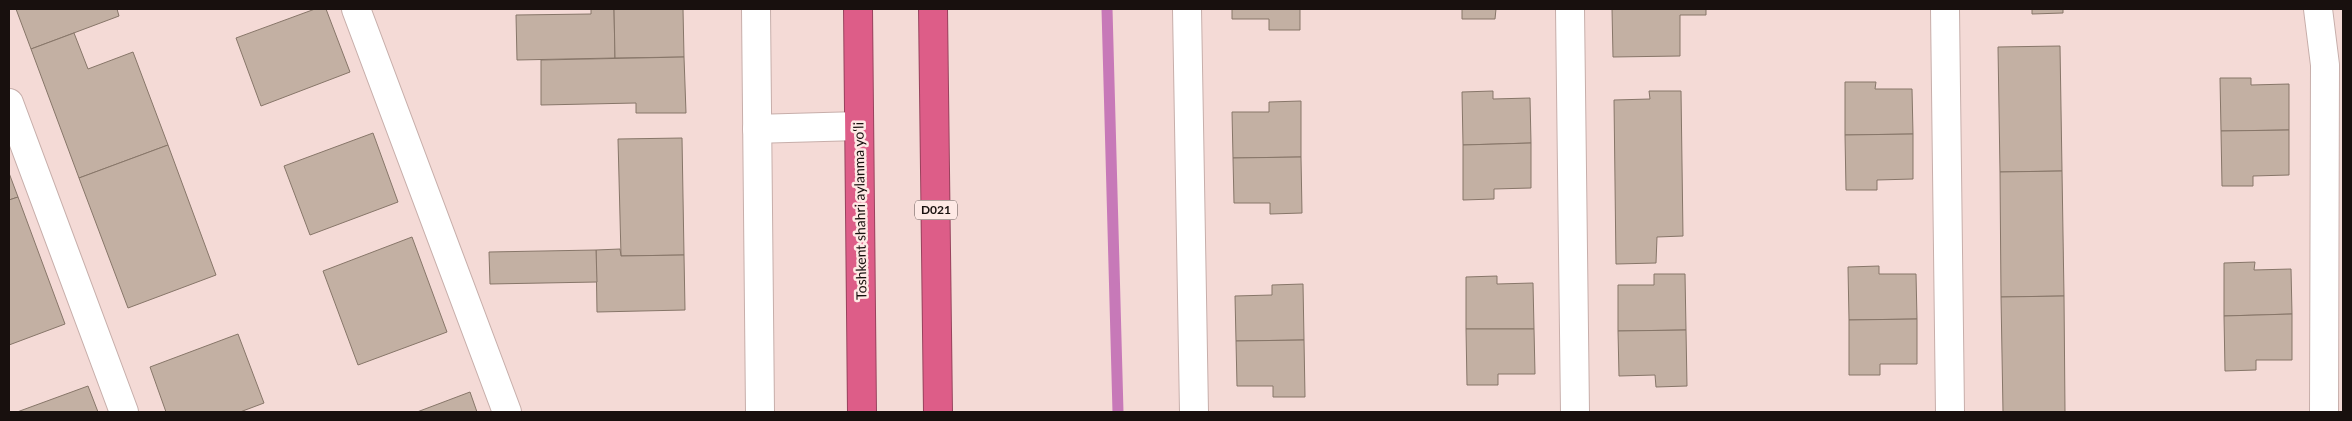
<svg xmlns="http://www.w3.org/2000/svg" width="2352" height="421" font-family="Lato,sans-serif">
<rect width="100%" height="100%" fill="#f4dad6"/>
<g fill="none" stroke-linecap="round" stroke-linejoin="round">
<path stroke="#c779b8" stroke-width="11" d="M 1107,9 L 1118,412"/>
</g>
<g fill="#c3b0a3" stroke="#877669">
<path d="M 16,9 L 117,9 L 119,16 L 31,49 Z"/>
<path d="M 315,9 L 326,9 L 350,72 L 261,106 L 236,38 Z"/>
<path d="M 591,9 L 614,9 L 615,58 L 517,60 L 516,15 L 591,14 Z"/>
<path d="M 614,9 L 683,9 L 684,57 L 615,58 Z"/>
<path d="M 1232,9 L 1300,9 L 1300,30 L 1269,30 L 1269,19 L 1232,19 Z"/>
<path d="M 1462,9 L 1520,9 L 1496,9 L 1495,19 L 1462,19 Z"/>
<path d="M 1612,9 L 1706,9 L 1706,15 L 1680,15 L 1680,56 L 1613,57 Z"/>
<path d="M 2032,9 L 2063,9 L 2063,13 L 2032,14 Z"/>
<path d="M 74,33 L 88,69 L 133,52 L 168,145 L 79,178 L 31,49 Z"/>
<path d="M 2060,46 L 2062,171 L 2000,172 L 1998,47 Z"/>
<path d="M 684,57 L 686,113 L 636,113 L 636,103 L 541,105 L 541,60 Z"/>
<path d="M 2220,78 L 2251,78 L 2251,85 L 2289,84 L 2289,130 L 2221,131 Z"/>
<path d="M 1845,82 L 1876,82 L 1875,89 L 1912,89 L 1913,134 L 1845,135 Z"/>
<path d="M 1493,91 L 1493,99 L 1530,98 L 1531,143 L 1463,145 L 1462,92 Z"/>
<path d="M 1649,91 L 1681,91 L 1683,236 L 1657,237 L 1656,263 L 1616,264 L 1614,100 L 1650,99 Z"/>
<path d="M 1301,101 L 1301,157 L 1233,158 L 1232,112 L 1269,112 L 1269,102 Z"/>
<path d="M 2289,130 L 2289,175 L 2253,176 L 2253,186 L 2222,186 L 2221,131 Z"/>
<path d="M 373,133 L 398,202 L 310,235 L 284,166 Z"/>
<path d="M 1913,134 L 1913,179 L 1877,180 L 1877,190 L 1846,190 L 1845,135 Z"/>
<path d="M 682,138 L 684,255 L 621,256 L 618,139 Z"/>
<path d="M 1531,143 L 1531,188 L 1494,189 L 1494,199 L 1463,200 L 1463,145 Z"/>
<path d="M 168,145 L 216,275 L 128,308 L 79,178 Z"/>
<path d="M 1301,157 L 1302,213 L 1270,214 L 1270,203 L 1234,203 L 1233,158 Z"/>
<path d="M 2062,171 L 2064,296 L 2001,297 L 2000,172 Z"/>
<path d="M 9,173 L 18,197 L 9,200 Z"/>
<path d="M 18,197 L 65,324 L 9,345 L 9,200 Z"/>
<path d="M 412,237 L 447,332 L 358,365 L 323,271 Z"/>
<path d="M 620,249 L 621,256 L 684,255 L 685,310 L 597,312 L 596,250 Z"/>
<path d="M 596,250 L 597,282 L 490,284 L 489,252 Z"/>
<path d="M 2255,262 L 2254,270 L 2291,269 L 2292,314 L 2224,316 L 2224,263 Z"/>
<path d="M 1879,266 L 1879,274 L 1916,274 L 1917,319 L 1849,320 L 1848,267 Z"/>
<path d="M 1654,274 L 1685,274 L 1686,330 L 1618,331 L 1618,285 L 1654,285 Z"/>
<path d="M 1497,276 L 1497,284 L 1533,283 L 1534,329 L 1466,329 L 1466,277 Z"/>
<path d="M 1303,284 L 1304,340 L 1236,341 L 1235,296 L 1272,295 L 1272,285 Z"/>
<path d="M 2064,296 L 2065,412 L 2003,412 L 2001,297 Z"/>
<path d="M 2292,314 L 2292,360 L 2256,360 L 2256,370 L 2225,371 L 2224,316 Z"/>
<path d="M 1917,319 L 1917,364 L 1880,364 L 1880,375 L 1849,375 L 1849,320 Z"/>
<path d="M 1466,329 L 1534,329 L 1535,374 L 1498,374 L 1498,385 L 1467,385 Z"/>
<path d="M 1686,330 L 1687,386 L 1656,387 L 1655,375 L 1619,376 L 1618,331 Z"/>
<path d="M 238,334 L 264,403 L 240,412 L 166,412 L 150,367 Z"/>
<path d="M 1304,340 L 1305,397 L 1273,397 L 1273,386 L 1237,386 L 1236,341 Z"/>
<path d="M 88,386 L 98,412 L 17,412 Z"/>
<path d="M 470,392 L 477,412 L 417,412 Z"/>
</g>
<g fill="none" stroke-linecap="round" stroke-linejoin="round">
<g stroke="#c7aeaa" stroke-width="30">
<g id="street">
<path d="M 356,9 L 507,412"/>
<path d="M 756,9 L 760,412"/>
<path d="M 1187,9 L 1194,412"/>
<path d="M 1570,9 L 1575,412"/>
<path d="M 1945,9 L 1950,412"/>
<path d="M 2318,9 L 2325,65 L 2324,412"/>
<path d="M 9,103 L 124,412"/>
<path d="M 757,129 L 859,126"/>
</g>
</g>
<g stroke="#98425d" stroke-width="30">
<g id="highway">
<path d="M 858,9 L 862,412"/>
<path d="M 933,9 L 938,412"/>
</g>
</g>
<use href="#street" stroke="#fff" stroke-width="28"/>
<use href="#highway" stroke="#dd5d88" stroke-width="28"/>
</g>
<g text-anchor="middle" stroke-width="5" stroke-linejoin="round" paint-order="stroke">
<rect fill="#fee9e5" stroke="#5d514e" stroke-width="1" x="915" y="200.5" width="42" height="19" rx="4"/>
<g font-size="12" font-weight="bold" fill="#18100e">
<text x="936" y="214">D021</text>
</g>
<g font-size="14" fill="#18100e" stroke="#fee9e5">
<text transform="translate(860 211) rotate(-91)" y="5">Toshkent shahri aylanma yoʻli</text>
</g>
</g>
<rect width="2352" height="421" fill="none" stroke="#18100e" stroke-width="20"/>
</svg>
